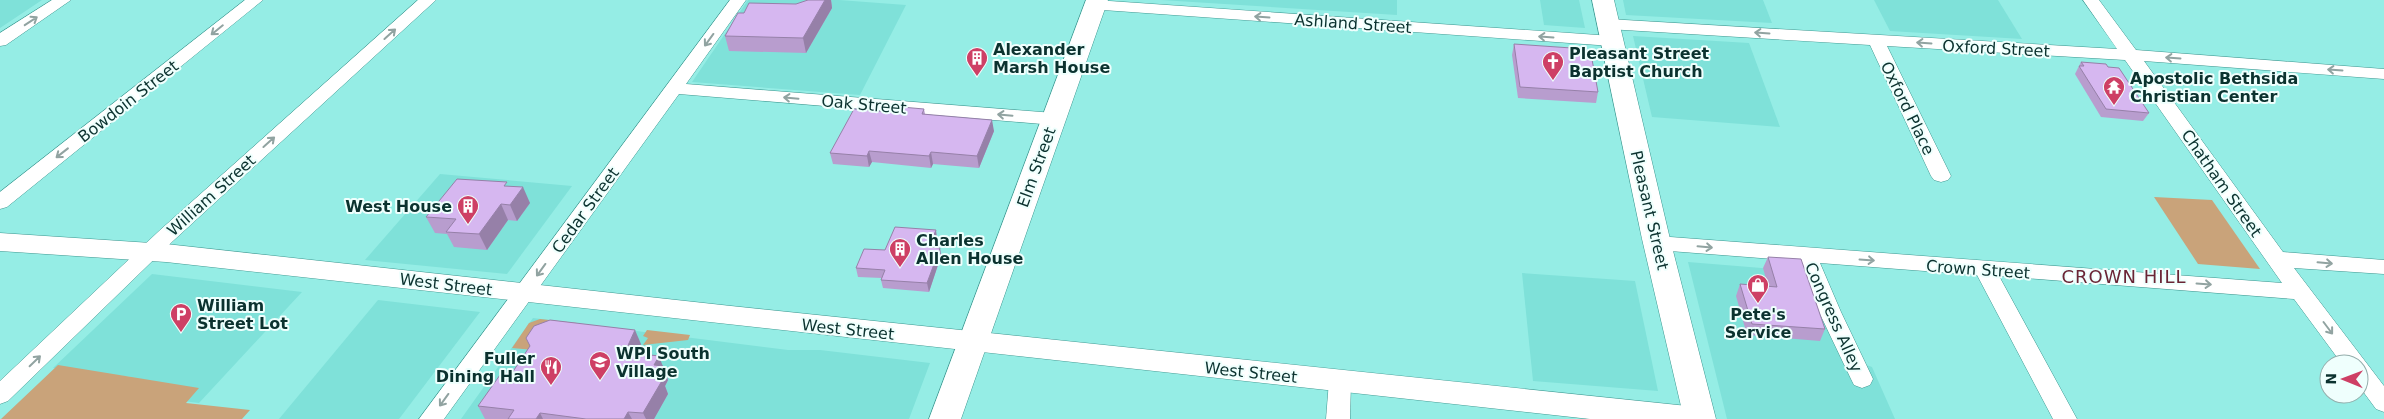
<svg xmlns="http://www.w3.org/2000/svg" width="2384" height="419" font-family="'DejaVu Sans',sans-serif">
<rect width="100%" height="100%" fill="#95ede5"/>
<g fill="#7fe1d9">
<path d="M 0,0 L 42,0 L 0,28 Z"/>
<path d="M 748,0 L 839,0 L 906,5 L 860,95 L 692,82 Z"/>
<path d="M 1161,0 L 1397,0 L 1397,15 Z"/>
<path d="M 1540,0 L 1579,0 L 1585,28 L 1544,25 Z"/>
<path d="M 1623,0 L 1763,0 L 1772,23 L 1626,15 Z"/>
<path d="M 1874,0 L 1998,0 L 2022,39 L 1890,31 Z"/>
<path d="M 1633,36 L 1749,43 L 1780,127 L 1652,117 Z"/>
<path d="M 440,174 L 572,186 L 507,274 L 365,260 Z"/>
<path d="M 1688,262 L 1809,272 L 1847,358 L 1872,367 L 1895,419 L 1727,419 Z"/>
<path d="M 1522,273 L 1635,281 L 1658,391 L 1533,381 Z"/>
<path d="M 152,274 L 302,292 L 199,403 L 119,393 L 132,377 L 53,368 Z"/>
<path d="M 378,300 L 480,312 L 399,419 L 279,419 Z"/>
<path d="M 533,318 L 788,350 L 820,350 L 930,363 L 909,419 L 461,419 Z"/>
</g>
<g fill="#c9a37a">
<path d="M 2154,197 L 2212,200 L 2260,269 L 2198,264 Z"/>
<path d="M 540,319 L 577,323 L 534,350 L 512,348 L 529,323 Z"/>
<path d="M 647,330 L 690,335 L 688,340 L 643,345 L 648,338 L 643,336 Z"/>
<path d="M 58,365 L 199,388 L 186,403 L 250,410 L 242,419 L 1,419 Z"/>
</g>
<g fill="none" stroke-linecap="round" stroke-linejoin="round">
<g stroke="#3d9790" stroke-width="1">
<g id="minor">
<path d="M 52,0 L 71,0 L 6,45 L 0,46 L 0,33 Z"/>
<path d="M 245,0 L 263,0 L 7,207 L 0,209 L 0,192 Z"/>
<path d="M 418,0 L 436,0 L 173,241 L 8,401 L 0,404 L 0,381 L 159,231 Z"/>
<path d="M 730,0 L 746,0 L 686,84 L 1054,113 L 1061,115 L 1063,119 L 1061,123 L 1054,125 L 679,94 L 444,419 L 419,419 Z"/>
<path d="M 1095,0 L 1612,36 L 1618,37 L 1621,41 L 1618,45 L 1612,46 L 1089,9 L 1087,5 L 1089,1 Z"/>
<path d="M 2083,0 L 2099,0 L 2136,50 L 2384,69 L 2384,79 L 2144,61 L 2283,252 L 2384,260 L 2384,274 L 2294,268 L 2384,386 L 2384,412 L 2376,409 L 2359,386 L 2359,364 L 2342,364 L 2294,299 L 1999,276 L 2077,419 L 2053,419 L 1977,275 L 1820,263 L 1841,312 L 1873,379 L 1870,385 L 1862,388 L 1854,385 L 1851,379 L 1819,312 L 1799,261 L 1657,250 L 1650,248 L 1647,243 L 1650,238 L 1657,236 L 2282,283 L 2125,60 L 1887,46 L 1951,176 L 1948,180 L 1941,182 L 1934,180 L 1931,176 L 1870,45 L 1608,29 L 1602,28 L 1600,24 L 1602,20 L 1608,19 L 2117,49 Z"/>
<path d="M 1340,372 L 1348,375 L 1351,381 L 1350,419 L 1326,419 L 1329,381 L 1332,375 Z"/>
</g>
</g>
<g stroke="#3d9790" stroke-width="1">
<path id="tertiary" d="M 0,233 L 166,244 L 731,306 L 1697,407 L 1707,411 L 1712,419 L 1590,419 L 166,262 L 0,251 Z"/>
</g>
<g stroke="#3d9790" stroke-width="1">
<g id="secondary">
<path d="M 1086,0 L 1108,0 L 961,419 L 929,419 Z"/>
<path d="M 1592,0 L 1614,0 L 1670,239 L 1716,419 L 1684,419 L 1642,239 Z"/>
</g>
</g>
<use href="#minor" fill="#fff" fill-rule="evenodd"/>
<use href="#tertiary" fill="#fff" fill-rule="evenodd"/>
<use href="#secondary" fill="#fff" fill-rule="evenodd"/>
</g>
<g fill="#b89dce">
<path d="M 808,0 L 831,0 L 832,8 L 806,53 L 729,51 L 725,36 L 744,13 L 796,4 Z"/>
<path d="M 1514,44 L 1598,92 L 1596,103 L 1518,98 L 1512,55 Z"/>
<path d="M 2081,62 L 2108,67 L 2149,113 L 2143,121 L 2101,117 L 2075,74 Z"/>
<path d="M 924,109 L 925,114 L 994,131 L 979,168 L 933,164 L 931,168 L 872,162 L 869,167 L 833,164 L 830,153 L 888,112 Z"/>
<path d="M 509,186 L 530,203 L 517,221 L 508,220 L 487,250 L 454,247 L 447,234 L 435,233 L 426,217 Z"/>
<path d="M 937,238 L 934,247 L 940,248 L 941,256 L 929,292 L 883,288 L 881,280 L 882,278 L 858,277 L 856,268 L 885,250 Z"/>
<path d="M 1768,257 L 1825,329 L 1820,341 L 1747,335 L 1736,296 L 1740,284 L 1768,286 L 1763,268 Z"/>
<path d="M 526,338 L 641,344 L 637,354 L 665,370 L 668,380 L 665,386 L 668,394 L 654,419 L 485,419 L 478,406 L 510,376 L 530,346 Z"/>
</g>
<g fill="#9680a8">
<path d="M 825,0 L 831,0 L 832,8 L 806,53 L 803,38 Z"/>
<path d="M 992,120 L 994,131 L 979,168 L 977,156 Z"/>
<path d="M 869,151 L 872,162 L 869,167 L 867,156 Z"/>
<path d="M 931,152 L 933,164 L 931,168 L 929,156 Z"/>
<path d="M 523,187 L 530,203 L 517,221 L 510,205 Z"/>
<path d="M 501,204 L 508,220 L 487,250 L 479,234 Z"/>
<path d="M 936,230 L 937,238 L 931,256 L 929,247 Z"/>
<path d="M 940,248 L 941,256 L 929,292 L 927,283 Z"/>
<path d="M 635,330 L 641,344 L 631,367 L 625,352 Z"/>
<path d="M 659,356 L 668,380 L 665,386 L 668,394 L 654,419 L 646,419 L 643,413 L 655,379 L 654,365 Z"/>
<path d="M 628,412 L 632,419 L 624,419 Z"/>
<path d="M 540,413 L 543,419 L 536,419 Z"/>
</g>
<g fill="#d6b7f0" stroke="#9680a8">
<path d="M 808,0 L 825,0 L 803,38 L 725,36 L 738,13 L 744,13 L 749,3 L 796,4 Z"/>
<path d="M 1514,44 L 1586,49 L 1588,54 L 1591,54 L 1598,92 L 1520,87 Z"/>
<path d="M 2081,62 L 2106,64 L 2108,67 L 2119,68 L 2149,113 L 2106,109 L 2079,66 L 2084,66 Z"/>
<path d="M 890,106 L 924,109 L 922,114 L 992,120 L 977,156 L 931,152 L 929,156 L 869,151 L 867,156 L 830,153 L 854,109 L 888,112 Z"/>
<path d="M 457,179 L 507,182 L 504,186 L 523,187 L 510,205 L 501,204 L 479,234 L 446,232 L 456,219 L 426,217 Z"/>
<path d="M 895,227 L 936,230 L 929,247 L 940,248 L 927,283 L 881,280 L 885,270 L 856,268 L 864,249 L 885,250 Z"/>
<path d="M 1768,257 L 1801,259 L 1825,329 L 1752,324 L 1740,284 L 1777,287 Z"/>
<path d="M 550,320 L 635,330 L 625,352 L 659,356 L 654,365 L 663,366 L 655,379 L 663,379 L 643,413 L 628,412 L 624,419 L 586,419 L 540,413 L 536,419 L 508,419 L 514,410 L 478,406 L 500,375 L 510,376 L 530,346 L 526,338 L 534,326 Z"/>
</g>
<defs><path id="oneway-shaft" d="M-6 0H5M1.5-3L5.5 0L1.5 3" fill="none" stroke-width="1.6" stroke-linecap="round" stroke-linejoin="round" transform="scale(1.25)"/></defs>
<g stroke="#91a3a1">
<use href="#oneway-shaft" transform="translate(1262 17) rotate(-176)"/>
<use href="#oneway-shaft" transform="translate(31 21) rotate(-33)"/>
<use href="#oneway-shaft" transform="translate(217 30) rotate(141)"/>
<use href="#oneway-shaft" transform="translate(1762 33) rotate(-176)"/>
<use href="#oneway-shaft" transform="translate(390 34) rotate(-42)"/>
<use href="#oneway-shaft" transform="translate(1546 37) rotate(-176)"/>
<use href="#oneway-shaft" transform="translate(709 40) rotate(126)"/>
<use href="#oneway-shaft" transform="translate(1924 43) rotate(-176)"/>
<use href="#oneway-shaft" transform="translate(2173 58) rotate(-176)"/>
<use href="#oneway-shaft" transform="translate(2335 70) rotate(-176)"/>
<use href="#oneway-shaft" transform="translate(791 98) rotate(-175)"/>
<use href="#oneway-shaft" transform="translate(1005 115) rotate(-175)"/>
<use href="#oneway-shaft" transform="translate(269 142) rotate(-42)"/>
<use href="#oneway-shaft" transform="translate(62 153) rotate(142)"/>
<use href="#oneway-shaft" transform="translate(1705 247) rotate(5)"/>
<use href="#oneway-shaft" transform="translate(1867 260) rotate(4)"/>
<use href="#oneway-shaft" transform="translate(2325 263) rotate(5)"/>
<use href="#oneway-shaft" transform="translate(541 270) rotate(126)"/>
<use href="#oneway-shaft" transform="translate(2204 284) rotate(4)"/>
<use href="#oneway-shaft" transform="translate(2328 328) rotate(53)"/>
<use href="#oneway-shaft" transform="translate(35 361) rotate(-44)"/>
<use href="#oneway-shaft" transform="translate(444 400) rotate(126)"/>
</g>
<defs>
<g id="building-pin" transform="scale(1.125)"><path d="M0 17L-7.5 6A9.5 9.5 0 1 1 7.5 6Z" fill="#ce3f65" stroke="#effffd"/><path d="M-4-6H4V6H1V3H-1V6H-4ZM-2.5-4.3h1.7v1.8h-1.7ZM.8-4.3h1.7v1.8H.8ZM-2.5-1h1.7V.8h-1.7ZM.8-1h1.7V.8H.8Z" fill="#fff"/></g>
<g id="church-pin" transform="scale(1.125)"><path d="M0 17L-7.5 6A9.5 9.5 0 1 1 7.5 6Z" fill="#ce3f65" stroke="#effffd"/><path d="M-1.2-6h2.4v3.5h3.3v2.4h-3.3V6h-2.4V-.1h-3.3v-2.4h3.3Z" fill="#fff"/></g>
<g id="temple-pin" transform="scale(1.125)"><path d="M0 17L-7.5 6A9.5 9.5 0 1 1 7.5 6Z" fill="#ce3f65" stroke="#effffd"/><path d="M0-6L5-2H3V0L6.5 2.5H4V6H1.5V3h-3V6H-4V2.5H-6.5L-3 0V-2H-5Z" fill="#fff"/></g>
<g id="shop-pin" transform="scale(1.125)"><path d="M0 17L-7.5 6A9.5 9.5 0 1 1 7.5 6Z" fill="#ce3f65" stroke="#effffd"/><path d="M-5-2.5h2.3a2.7 3.5 0 0 1 5.4 0H5L5.5 6h-11ZM-1.5-2.5h3a1.5 2.3 0 0 0-3 0Z" fill="#fff"/></g>
<g id="parking-pin" transform="scale(1.125)"><path d="M0 17L-7.5 6A9.5 9.5 0 1 1 7.5 6Z" fill="#ce3f65" stroke="#effffd"/><path d="M-3.5-5.5H1a3.5 3.5 0 0 1 0 7H-1V5.5H-3.5ZM-1-3.4V-.6H.8a1.4 1.4 0 0 0 0-2.8Z" fill="#fff"/></g>
<g id="university-pin" transform="scale(1.125)"><path d="M0 17L-7.5 6A9.5 9.5 0 1 1 7.5 6Z" fill="#ce3f65" stroke="#effffd"/><path d="M0-5L7-2L0 1L-7-2ZM-4 1L0 2.5L4 1V4Q0 6-4 4Z" fill="#fff"/></g>
<g id="restaurant-pin" transform="scale(1.125)"><path d="M0 17L-7.5 6A9.5 9.5 0 1 1 7.5 6Z" fill="#ce3f65" stroke="#effffd"/><path d="M-5-6h1v4h1v-4h1v4h1v-4h1v5L-1.5 .5V6h-2V.5L-5-1ZM5-6V6H3V1.5H1.5Q1.5-4 5-6Z" fill="#fff"/></g>
</defs>
<g fill-rule="evenodd">
<use href="#building-pin" x="977" y="58"/>
<use href="#church-pin" x="1553" y="62"/>
<use href="#temple-pin" x="2114" y="87"/>
<use href="#building-pin" x="468" y="206"/>
<use href="#building-pin" x="900" y="249"/>
<use href="#shop-pin" x="1758" y="285"/>
<use href="#parking-pin" x="181" y="314"/>
<use href="#university-pin" x="600" y="362"/>
<use href="#restaurant-pin" x="551" y="367"/>
</g>
<g text-anchor="middle" stroke-width="4" stroke-linejoin="round" paint-order="stroke">
<g font-size="16" fill="#0b322f" stroke="#effffd">
<text transform="translate(1353 23) rotate(4)" y="6">Ashland Street</text>
<text transform="translate(1996 48) rotate(3)" y="6">Oxford Street</text>
<text transform="translate(128 101) rotate(-38)" y="6">Bowdoin Street</text>
<text transform="translate(864 104) rotate(5)" y="6">Oak Street</text>
<text transform="translate(1908 108) rotate(64)" y="6">Oxford Place</text>
<text transform="translate(1036 167) rotate(-70)" y="6">Elm Street</text>
<text transform="translate(2222 183) rotate(55)" y="6">Chatham Street</text>
<text transform="translate(211 195) rotate(-42)" y="6">William Street</text>
<text transform="translate(585 210) rotate(-54)" y="6">Cedar Street</text>
<text transform="translate(1650 210) rotate(77)" y="6">Pleasant Street</text>
<text transform="translate(1978 269) rotate(4)" y="6">Crown Street</text>
<text transform="translate(446 284) rotate(7)" y="6">West Street</text>
<text transform="translate(1834 317) rotate(66)" y="6">Congress Alley</text>
<text transform="translate(848 329) rotate(6)" y="6">West Street</text>
<text transform="translate(1251 372) rotate(6)" y="6">West Street</text>
</g>
<g font-size="16" font-weight="bold" fill="#0b322f" stroke="#effffd" text-anchor="start">
<text x="993" y="55">Alexander<tspan x="993" dy="18">Marsh House</tspan></text>
<text x="1569" y="59">Pleasant Street<tspan x="1569" dy="18">Baptist Church</tspan></text>
<text x="2130" y="84">Apostolic Bethsida<tspan x="2130" dy="18">Christian Center</tspan></text>
<text x="452" y="212" text-anchor="end">West House</text>
<text x="916" y="246">Charles<tspan x="916" dy="18">Allen House</tspan></text>
<text x="197" y="311">William<tspan x="197" dy="18">Street Lot</tspan></text>
<text x="1758" y="320" text-anchor="middle">Pete's<tspan x="1758" dy="18">Service</tspan></text>
<text x="616" y="359">WPI South<tspan x="616" dy="18">Village</tspan></text>
<text x="535" y="364" text-anchor="end">Fuller<tspan x="535" dy="18">Dining Hall</tspan></text>
</g>
<g font-size="18" letter-spacing="1" fill="#6a2535" stroke="#effffd">
<text x="2124" y="283">CROWN HILL</text>
</g>
</g>
<g transform="translate(2344 379) rotate(271)"><circle r="24" fill="#effffd" stroke="#94adab"/>
<path d="M0-4L9 19L0 12L-9 19Z" fill="#ce3f65"/>
<text y="-8" font-size="14" font-weight="bold" text-anchor="middle" fill="#0b322f">N</text>
</g>
</svg>
